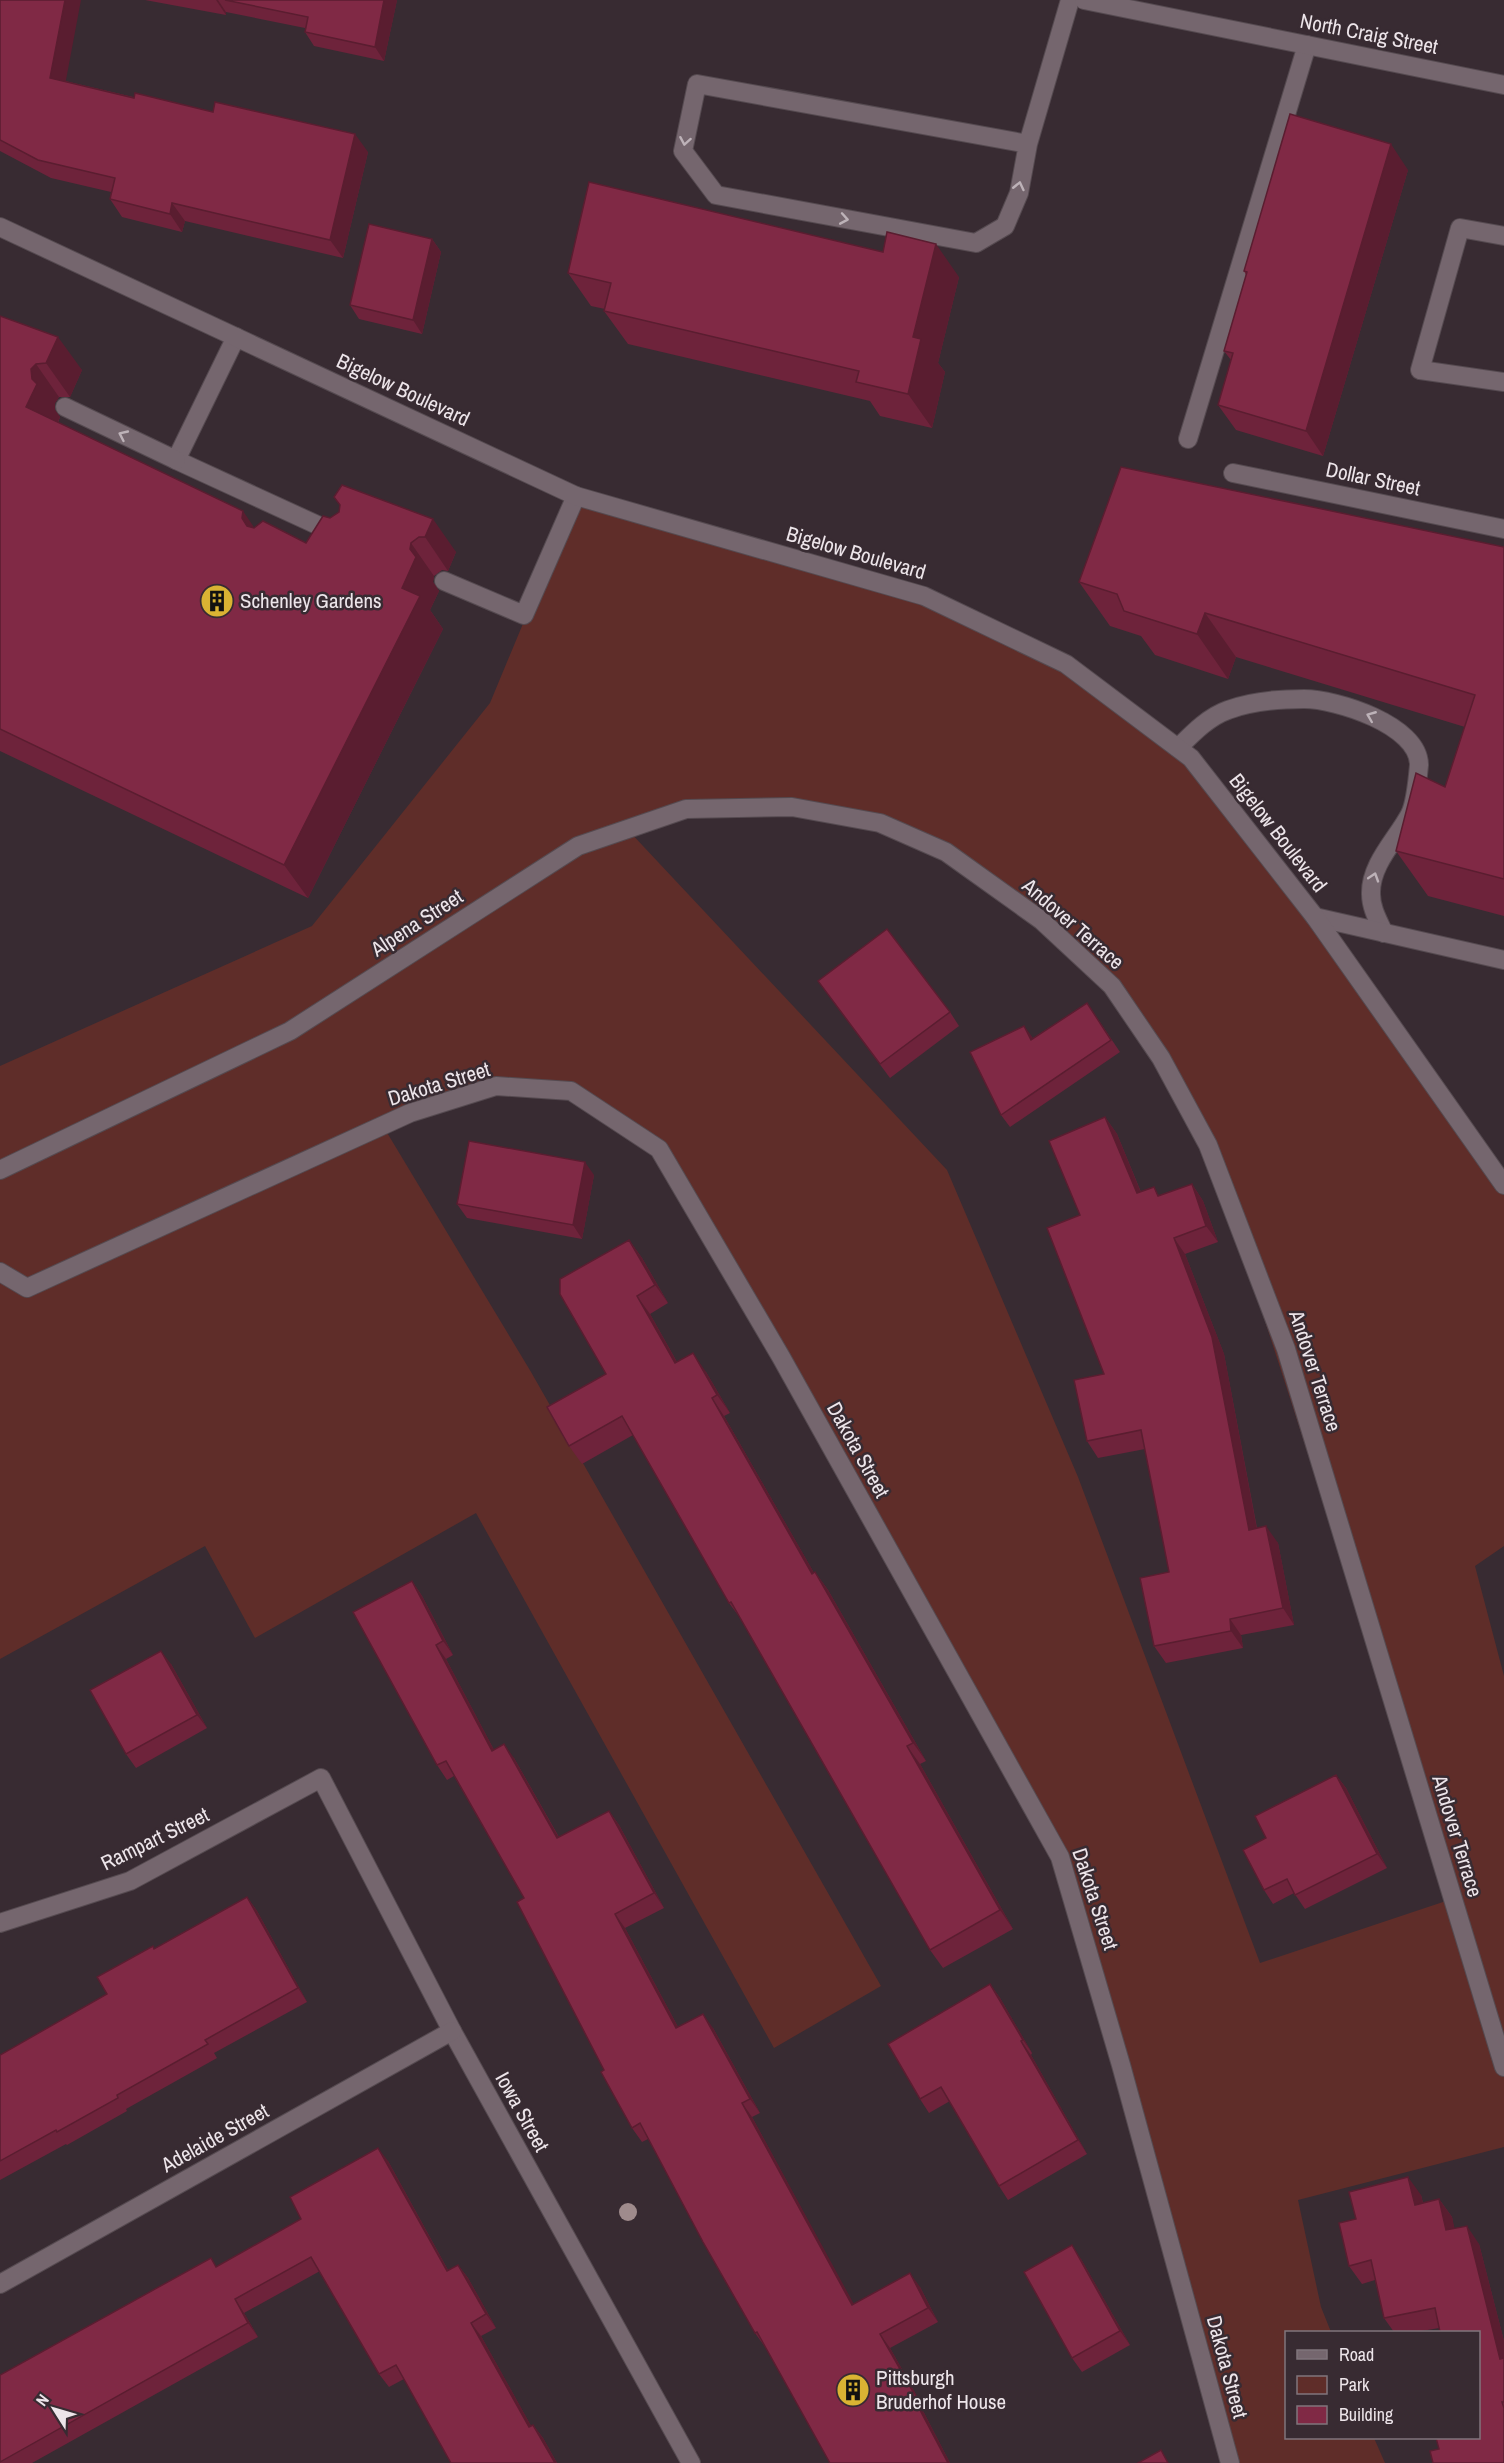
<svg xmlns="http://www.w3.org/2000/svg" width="1504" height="2463" font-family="'Archivo Narrow',sans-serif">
<rect width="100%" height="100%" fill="#382b32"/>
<path fill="#5f2d29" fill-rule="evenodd" d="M 576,496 L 924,596 L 1066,664 L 1191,758 L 1504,1185 L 1504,1546 L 1475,1566 L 1504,1676 L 1504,2147 L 1298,2200 L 1321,2307 L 1331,2332 L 1286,2332 L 1286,2438 L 1374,2438 L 1385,2463 L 1230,2463 L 1060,1857 L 659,1149 L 571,1092 L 496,1086 L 383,1126 L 531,1372 L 881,1986 L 774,2048 L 476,1513 L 255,1638 L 205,1546 L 0,1659 L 0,1066 L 312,926 L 490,703 ZM 792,807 L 880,823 L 946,852 L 1112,986 L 1208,1145 L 1452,1899 L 1260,1963 L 1078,1477 L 947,1170 L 628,830 L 686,809 Z"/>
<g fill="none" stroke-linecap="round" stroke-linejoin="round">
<g stroke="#554a50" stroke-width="20">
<g id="lane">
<path d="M 1028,144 L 697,84 L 683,151 L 716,195 L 976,243 L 1005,226 L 1019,193 L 1028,144 L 1070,0"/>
<path d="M 1504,236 L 1460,228 L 1420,370 L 1504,382"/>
<path d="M 236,337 L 176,460 L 339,535"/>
<path d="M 65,407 L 176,460"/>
<path d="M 1188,439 L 1307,45"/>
<path d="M 444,581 L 524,615 L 576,496"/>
<path d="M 1178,748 C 1192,734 1208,717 1228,710 C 1251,701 1280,699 1304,699 C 1336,699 1419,725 1419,765 C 1418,776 1415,804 1410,814 C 1397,839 1370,864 1371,894 C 1371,908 1378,920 1384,933"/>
</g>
</g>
<g stroke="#554a50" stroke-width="20">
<g id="street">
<path d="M 1233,473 L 1504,529"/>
<path d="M 1315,917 L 1504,960"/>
<path d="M 0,1170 L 290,1031 L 578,846 L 686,809 L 792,807 L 880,823 L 946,852 L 1041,920 L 1112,986 L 1161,1058 L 1208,1145 L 1286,1349 L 1504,2067"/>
<path d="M 0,1272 L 27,1288 L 410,1113 L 496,1086 L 571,1091 L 659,1149 L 781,1357 L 1060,1857 L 1121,2065 L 1230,2463"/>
<path d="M 0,1923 L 130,1881 L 321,1778 L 452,2031 L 691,2463"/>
<path d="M 0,2284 L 452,2031"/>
</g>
</g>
<g stroke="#554a50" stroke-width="20">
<g id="secondary">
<path d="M 1084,0 L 1504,85"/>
<path d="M 0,227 L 576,496 L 924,596 L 1066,664 L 1191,758 L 1315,917 L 1504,1185"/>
</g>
</g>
<use href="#lane" stroke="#75666e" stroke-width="18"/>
<use href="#street" stroke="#75666e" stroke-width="18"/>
<use href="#secondary" stroke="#75666e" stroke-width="18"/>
</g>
<circle fill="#9f8b8c" cx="628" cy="2212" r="9"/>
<g fill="#6e233b">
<path d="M 0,0 L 65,81 L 368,152 L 343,258 L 185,221 L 182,232 L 122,217 L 110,199 L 111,192 L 51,178 L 0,151 Z"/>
<path d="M 145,0 L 397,0 L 384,61 L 314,46 L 305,32 L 305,28 L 226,12 L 226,15 Z"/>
<path d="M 1408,170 L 1323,456 L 1236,430 L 1218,405 L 1231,360 L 1224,351 L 1246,275 L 1244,271 Z"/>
<path d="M 432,239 L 441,252 L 422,334 L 359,319 L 350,305 Z"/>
<path d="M 568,273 L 959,277 L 938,363 L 945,372 L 932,428 L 880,416 L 870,401 L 628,344 L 604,311 L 605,309 L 591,306 Z"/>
<path d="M 0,316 L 82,370 L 70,397 L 59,397 L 55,403 L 55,410 L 60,417 L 58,423 L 254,528 L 306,543 L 330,518 L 339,512 L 342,485 L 456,552 L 448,571 L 442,570 L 434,576 L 433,582 L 439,591 L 430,610 L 443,629 L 308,898 L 0,751 Z"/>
<path d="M 1504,547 L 1504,916 L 1428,896 L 1396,851 L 1445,787 L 1465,727 L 1236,657 L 1228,679 L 1155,655 L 1141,636 L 1110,626 L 1079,582 Z"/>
<path d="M 818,981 L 950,1012 L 959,1026 L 890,1078 Z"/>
<path d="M 1087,1003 L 1120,1052 L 1010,1127 L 1001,1115 L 1033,1038 Z"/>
<path d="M 1105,1117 L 1117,1134 L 1141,1192 L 1160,1195 L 1192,1184 L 1203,1201 L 1218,1242 L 1185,1254 L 1224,1354 L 1257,1528 L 1278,1543 L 1294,1625 L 1241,1635 L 1243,1648 L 1166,1663 L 1154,1646 L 1169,1572 L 1145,1449 L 1098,1458 L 1087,1441 L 1104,1374 L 1080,1215 Z"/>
<path d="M 594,1175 L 582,1239 L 467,1218 L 457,1204 Z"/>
<path d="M 629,1240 L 642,1258 L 668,1303 L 650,1314 L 677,1362 L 706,1372 L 730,1413 L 724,1416 L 814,1573 L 815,1572 L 828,1590 L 926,1761 L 920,1764 L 1013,1929 L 943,1968 L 930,1950 L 741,1619 L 729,1603 L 633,1435 L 582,1464 L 569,1446 L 606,1374 Z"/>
<path d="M 412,1581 L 422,1596 L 453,1655 L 446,1659 L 494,1750 L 514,1758 L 559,1837 L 609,1811 L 619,1825 L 664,1908 L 625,1928 L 678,2027 L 713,2028 L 760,2113 L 752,2117 L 853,2304 L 920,2287 L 938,2322 L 890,2348 L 923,2407 L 921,2407 L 950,2463 L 830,2463 L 766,2347 L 765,2347 L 755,2333 L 648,2139 L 642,2142 L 632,2128 L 524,1898 L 454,1776 L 447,1780 L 437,1765 Z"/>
<path d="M 171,1664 L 207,1728 L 136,1768 L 126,1754 Z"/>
<path d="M 1336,1775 L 1346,1788 L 1387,1868 L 1305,1909 L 1294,1893 L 1273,1904 L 1264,1890 L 1266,1838 Z"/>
<path d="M 247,1897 L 257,1911 L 307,2002 L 214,2053 L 217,2058 L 126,2109 L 127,2111 L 67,2145 L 66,2144 L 0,2180 L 0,2055 L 107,1994 L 155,1949 Z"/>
<path d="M 990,1984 L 1000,1998 L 1032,2053 L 1031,2055 L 1087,2154 L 1008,2200 L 999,2186 L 950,2101 L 929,2113 L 920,2099 Z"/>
<path d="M 388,2161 L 448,2270 L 458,2265 L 468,2278 L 496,2328 L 481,2336 L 531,2426 L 533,2425 L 543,2438 L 557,2463 L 451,2463 L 404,2379 L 389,2387 L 379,2374 L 320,2271 L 244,2313 L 258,2337 L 32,2463 L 0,2463 L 0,2375 L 217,2266 L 301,2219 Z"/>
<path d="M 1421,2195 L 1423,2203 L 1439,2199 L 1452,2217 L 1454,2229 L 1479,2244 L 1504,2341 L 1504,2463 L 1479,2438 L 1439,2328 L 1416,2332 L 1394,2332 L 1384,2318 L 1375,2280 L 1362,2284 L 1349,2266 L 1356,2219 Z"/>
<path d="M 1081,2259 L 1130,2345 L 1082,2372 L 1072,2358 Z"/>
</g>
<g fill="#5a1d30">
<path d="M 65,0 L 81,0 L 63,96 L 50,78 Z"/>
<path d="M 216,0 L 218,0 L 226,12 L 226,15 Z"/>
<path d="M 384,0 L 397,0 L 384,61 L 375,47 Z"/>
<path d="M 355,134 L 368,152 L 343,258 L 330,240 Z"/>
<path d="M 1391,144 L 1408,170 L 1323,456 L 1306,431 Z"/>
<path d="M 172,203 L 185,221 L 182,232 L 170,214 Z"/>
<path d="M 432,239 L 441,252 L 422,334 L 413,320 Z"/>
<path d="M 936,244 L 959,277 L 938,363 L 945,372 L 932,428 L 908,394 L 913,337 Z"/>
<path d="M 58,337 L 82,370 L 70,397 L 46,363 Z"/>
<path d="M 36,364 L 59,397 L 55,403 L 55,410 L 60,417 L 49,441 L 26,407 L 32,379 L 31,369 Z"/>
<path d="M 243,511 L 266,545 L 265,552 L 242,518 Z"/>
<path d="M 433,519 L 456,552 L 448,571 L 425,537 Z"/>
<path d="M 411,543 L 434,576 L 433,582 L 439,591 L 430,610 L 443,629 L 308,898 L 284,865 L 402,588 Z"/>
<path d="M 1205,613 L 1236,657 L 1228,679 L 1197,634 Z"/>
<path d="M 1024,1026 L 1033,1038 L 1040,1052 L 1031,1040 Z"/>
<path d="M 1105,1117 L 1117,1134 L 1148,1210 L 1137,1193 Z"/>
<path d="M 585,1162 L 594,1175 L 582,1239 L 573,1225 Z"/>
<path d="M 1192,1184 L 1203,1201 L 1218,1242 L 1206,1226 Z"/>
<path d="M 1174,1238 L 1185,1254 L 1224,1354 L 1260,1546 L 1249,1530 Z"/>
<path d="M 629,1240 L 642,1258 L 668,1303 L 655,1285 Z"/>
<path d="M 637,1296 L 650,1314 L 688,1382 L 675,1363 Z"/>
<path d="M 693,1353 L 706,1372 L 730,1413 L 717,1395 Z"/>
<path d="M 712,1398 L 724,1416 L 825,1592 L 812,1574 Z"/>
<path d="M 1266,1526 L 1278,1543 L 1294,1625 L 1283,1608 Z"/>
<path d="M 815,1572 L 828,1590 L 926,1761 L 913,1743 Z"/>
<path d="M 412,1581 L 422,1596 L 453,1655 L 443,1641 Z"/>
<path d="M 1230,1619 L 1241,1635 L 1243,1648 L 1231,1631 Z"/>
<path d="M 436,1645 L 446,1659 L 502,1765 L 492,1751 Z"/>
<path d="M 161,1651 L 171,1664 L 207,1728 L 197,1715 Z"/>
<path d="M 504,1744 L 514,1758 L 567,1852 L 557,1838 Z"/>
<path d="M 907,1746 L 920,1764 L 1013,1929 L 1000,1910 Z"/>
<path d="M 1336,1775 L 1346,1788 L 1387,1868 L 1377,1854 Z"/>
<path d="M 609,1811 L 619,1825 L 664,1908 L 654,1893 Z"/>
<path d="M 247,1897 L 257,1911 L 307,2002 L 298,1988 Z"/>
<path d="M 615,1914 L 625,1928 L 686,2042 L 676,2028 Z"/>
<path d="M 990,1984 L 1000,1998 L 1032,2053 L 1023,2040 Z"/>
<path d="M 703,2014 L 713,2028 L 760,2113 L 750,2099 Z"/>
<path d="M 1021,2041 L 1031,2055 L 1087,2154 L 1078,2140 Z"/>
<path d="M 742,2103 L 752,2117 L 862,2319 L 852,2305 Z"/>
<path d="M 378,2148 L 388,2161 L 456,2285 L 447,2271 Z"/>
<path d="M 1408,2177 L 1421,2195 L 1428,2223 L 1415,2205 Z"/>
<path d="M 1439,2199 L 1452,2217 L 1459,2248 L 1446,2230 Z"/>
<path d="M 1467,2226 L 1479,2244 L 1504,2341 L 1504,2364 L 1500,2359 Z"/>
<path d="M 1072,2245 L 1081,2259 L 1130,2345 L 1120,2331 Z"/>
<path d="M 458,2265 L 468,2278 L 496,2328 L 486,2314 Z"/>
<path d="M 910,2273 L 920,2287 L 938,2322 L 928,2308 Z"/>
<path d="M 235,2299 L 244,2313 L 258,2337 L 248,2323 Z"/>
<path d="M 471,2323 L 481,2336 L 539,2440 L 529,2427 Z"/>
<path d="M 880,2334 L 890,2348 L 923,2407 L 913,2392 Z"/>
<path d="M 911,2393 L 921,2407 L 950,2463 L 948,2463 Z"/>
<path d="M 533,2425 L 543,2438 L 557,2463 L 555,2463 Z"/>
</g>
<g fill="#802945" stroke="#5a1d30" stroke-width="1.5">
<path d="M 0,0 L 65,0 L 50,78 L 134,98 L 135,93 L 213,112 L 215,102 L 355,134 L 330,240 L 172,203 L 170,214 L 110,199 L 115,178 L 38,160 L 0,140 Z"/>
<path d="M 225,0 L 384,0 L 375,47 L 305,32 L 308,17 Z"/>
<path d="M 1290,114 L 1391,144 L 1306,431 L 1218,405 L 1233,353 L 1224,351 L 1247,272 L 1244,271 Z"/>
<path d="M 589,182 L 883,252 L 887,232 L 936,244 L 913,337 L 921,339 L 908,394 L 856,382 L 859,371 L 604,311 L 611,283 L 568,273 Z"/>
<path d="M 369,224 L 432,239 L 413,320 L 350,305 Z"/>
<path d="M 0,316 L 58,337 L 46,363 L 36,364 L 31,369 L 32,379 L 37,384 L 26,407 L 243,511 L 242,518 L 247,526 L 254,528 L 263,521 L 306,543 L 323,516 L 330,518 L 339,512 L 340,505 L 334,497 L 342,485 L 433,519 L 425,537 L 419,537 L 411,543 L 410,549 L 416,557 L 402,588 L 420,596 L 284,865 L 0,729 Z"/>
<path d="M 1121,467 L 1504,547 L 1504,879 L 1396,851 L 1416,773 L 1445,787 L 1475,695 L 1205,613 L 1197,634 L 1124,611 L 1117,594 L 1079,582 Z"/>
<path d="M 887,929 L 950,1012 L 880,1064 L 818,981 Z"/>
<path d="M 1087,1003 L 1111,1040 L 1001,1115 L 970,1052 L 1024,1026 L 1031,1040 Z"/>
<path d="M 1105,1117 L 1137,1193 L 1154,1187 L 1158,1196 L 1192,1184 L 1206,1226 L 1174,1238 L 1212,1337 L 1249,1530 L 1266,1526 L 1283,1608 L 1230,1619 L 1231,1631 L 1154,1646 L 1140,1578 L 1169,1572 L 1141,1430 L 1087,1441 L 1074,1380 L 1104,1374 L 1047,1228 L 1080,1215 L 1049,1141 Z"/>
<path d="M 469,1141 L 585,1162 L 573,1225 L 457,1204 Z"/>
<path d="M 629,1240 L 655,1285 L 637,1296 L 675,1363 L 693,1353 L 717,1395 L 712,1398 L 812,1574 L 815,1572 L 913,1743 L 907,1746 L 1000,1910 L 930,1950 L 731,1602 L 729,1603 L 622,1416 L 569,1446 L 547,1407 L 606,1374 L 560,1294 L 560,1279 Z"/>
<path d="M 412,1581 L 443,1641 L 436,1645 L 492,1751 L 504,1744 L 557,1838 L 609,1811 L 654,1893 L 615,1914 L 676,2028 L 703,2014 L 750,2099 L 742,2103 L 852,2305 L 910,2273 L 928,2308 L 880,2334 L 913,2392 L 911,2393 L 948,2463 L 830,2463 L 757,2332 L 755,2333 L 703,2242 L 640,2123 L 632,2128 L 601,2072 L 604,2070 L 517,1902 L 524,1898 L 446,1761 L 437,1765 L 353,1612 Z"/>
<path d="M 161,1651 L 197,1715 L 126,1754 L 90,1690 Z"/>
<path d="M 1336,1775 L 1377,1854 L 1295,1895 L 1287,1879 L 1264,1890 L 1243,1850 L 1266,1838 L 1255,1816 Z"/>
<path d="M 247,1897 L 298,1988 L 205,2040 L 208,2044 L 117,2095 L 118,2098 L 57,2132 L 56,2130 L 0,2161 L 0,2055 L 107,1994 L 97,1977 L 153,1946 L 154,1949 Z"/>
<path d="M 990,1984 L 1023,2040 L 1021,2041 L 1078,2140 L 999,2186 L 941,2087 L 920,2099 L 888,2044 Z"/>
<path d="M 378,2148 L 447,2271 L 458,2265 L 486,2314 L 471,2323 L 529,2427 L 533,2425 L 555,2463 L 451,2463 L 396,2365 L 379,2374 L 311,2257 L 235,2299 L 248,2323 L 0,2462 L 0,2375 L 211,2258 L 216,2267 L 301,2219 L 290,2197 Z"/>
<path d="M 1408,2177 L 1415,2205 L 1439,2199 L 1446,2230 L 1467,2226 L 1500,2359 L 1504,2358 L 1504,2402 L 1502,2402 L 1504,2408 L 1504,2463 L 1433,2463 L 1430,2451 L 1439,2449 L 1436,2438 L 1479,2438 L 1479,2332 L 1440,2332 L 1435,2308 L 1384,2318 L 1371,2260 L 1349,2266 L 1339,2223 L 1356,2219 L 1349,2192 Z"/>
<path d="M 1072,2245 L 1120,2331 L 1072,2358 L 1024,2272 Z"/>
<path d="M 1161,2450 L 1168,2463 L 1138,2463 Z"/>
</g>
<defs><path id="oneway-chevron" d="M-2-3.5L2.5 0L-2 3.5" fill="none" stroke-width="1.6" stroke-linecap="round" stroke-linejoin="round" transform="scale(1.5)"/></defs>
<g stroke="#bdb2b8">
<use href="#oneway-chevron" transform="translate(685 141) rotate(100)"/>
<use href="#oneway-chevron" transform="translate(1019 186) rotate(-77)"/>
<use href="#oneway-chevron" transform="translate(844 219) rotate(10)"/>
<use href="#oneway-chevron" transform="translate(123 435) rotate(-155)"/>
<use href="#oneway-chevron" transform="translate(1371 716) rotate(-158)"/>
<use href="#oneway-chevron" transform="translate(1374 877) rotate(-72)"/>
</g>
<defs>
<g id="building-disc" transform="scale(1.725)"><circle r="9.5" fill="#dab333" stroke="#382b32"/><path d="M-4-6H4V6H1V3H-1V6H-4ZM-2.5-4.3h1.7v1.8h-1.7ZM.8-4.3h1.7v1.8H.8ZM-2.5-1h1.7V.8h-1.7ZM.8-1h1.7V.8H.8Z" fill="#111"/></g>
</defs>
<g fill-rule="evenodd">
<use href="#building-disc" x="217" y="601"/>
<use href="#building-disc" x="853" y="2390"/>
</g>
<g text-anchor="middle" stroke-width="5" stroke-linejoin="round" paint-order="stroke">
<g font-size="21" fill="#ede5ea" stroke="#382b32">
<text transform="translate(1369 34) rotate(11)" y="7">North Craig Street</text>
<text transform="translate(403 390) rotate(25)" y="7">Bigelow Boulevard</text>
<text transform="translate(1373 479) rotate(12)" y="7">Dollar Street</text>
<text transform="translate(856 553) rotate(16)" y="7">Bigelow Boulevard</text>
<text transform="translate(1278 833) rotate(52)" y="7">Bigelow Boulevard</text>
<text transform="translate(417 923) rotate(-33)" y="7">Alpena Street</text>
<text transform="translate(1073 924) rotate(41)" y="7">Andover Terrace</text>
<text transform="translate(439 1084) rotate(-17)" y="7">Dakota Street</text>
<text transform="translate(1315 1371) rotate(72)" y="7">Andover Terrace</text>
<text transform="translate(858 1450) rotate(61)" y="7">Dakota Street</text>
<text transform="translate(1457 1836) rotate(73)" y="7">Andover Terrace</text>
<text transform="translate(155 1839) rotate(-26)" y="7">Rampart Street</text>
<text transform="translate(1095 1899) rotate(72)" y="7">Dakota Street</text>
<text transform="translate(522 2112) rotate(61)" y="7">Iowa Street</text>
<text transform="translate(215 2138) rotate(-29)" y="7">Adelaide Street</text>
<text transform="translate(1227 2367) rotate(75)" y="7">Dakota Street</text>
</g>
<g font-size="21" fill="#ede5ea" stroke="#382b32" text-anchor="start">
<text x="240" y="608">Schenley Gardens</text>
<text x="876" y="2385">Pittsburgh<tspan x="876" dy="24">Bruderhof House</tspan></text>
</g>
</g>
<rect x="1285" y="2331" width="195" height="108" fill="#382b32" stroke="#80757c" stroke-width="1.5"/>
<rect x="1297" y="2350" width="30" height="9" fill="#75666e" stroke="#80757c" stroke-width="1.5"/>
<text x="1339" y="2361" font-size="18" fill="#ede5ea">Road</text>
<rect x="1297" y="2376" width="30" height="18" fill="#5f2d29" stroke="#80757c" stroke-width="1.5"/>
<text x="1339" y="2391" font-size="18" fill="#ede5ea">Park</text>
<rect x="1297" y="2406" width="30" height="18" fill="#802945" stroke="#80757c" stroke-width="1.5"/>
<text x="1339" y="2421" font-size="18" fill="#ede5ea">Building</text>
<g transform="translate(54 2409) rotate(307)" stroke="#382b32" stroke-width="4.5" paint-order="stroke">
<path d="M0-4.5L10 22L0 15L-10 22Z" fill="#ede5ea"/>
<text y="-9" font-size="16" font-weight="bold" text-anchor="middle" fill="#ede5ea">N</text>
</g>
</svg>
